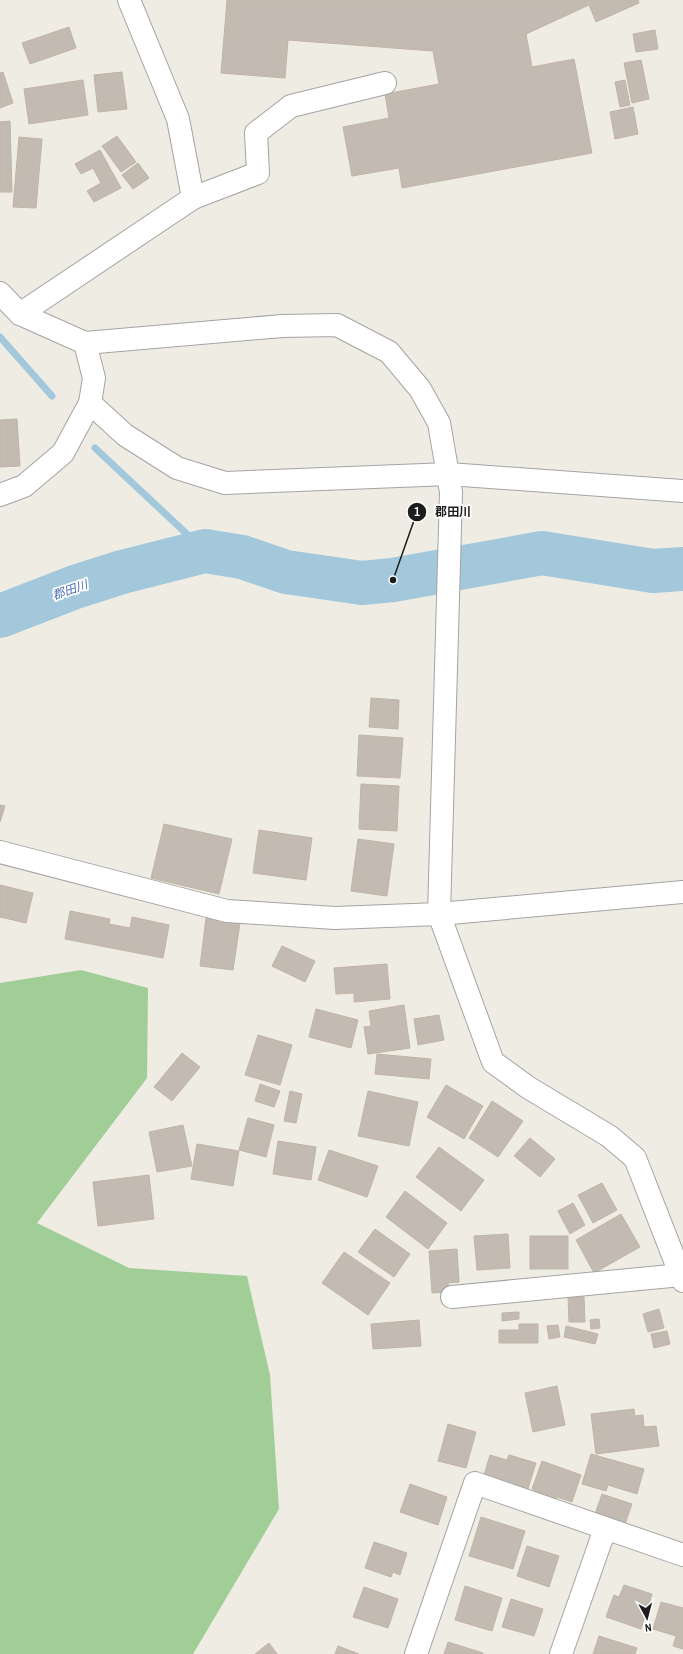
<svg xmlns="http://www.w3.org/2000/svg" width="683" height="1654" font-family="'Archivo Narrow','Noto Sans JP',sans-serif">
<rect width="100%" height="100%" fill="#eeece3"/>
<path fill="#a1ce97" d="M 81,970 L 148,988 L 147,1078 L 37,1223 L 129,1268 L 247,1276 L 270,1375 L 279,1509 L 193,1654 L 0,1654 L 0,983 Z"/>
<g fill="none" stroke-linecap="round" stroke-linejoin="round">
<g stroke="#a3c8dc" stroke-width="7">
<path d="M 0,337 L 52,396"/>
<path d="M 95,448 L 205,551"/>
</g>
<path stroke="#a3c8dc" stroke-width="44" d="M 0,616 L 75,587 L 122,572 L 205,551 L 242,557 L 286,572 L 362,583 L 393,580 L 542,553 L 653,571 L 683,569"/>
</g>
<g fill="#c3bbb2" stroke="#c0b4a5">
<path d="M 227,0 L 638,0 L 639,3 L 596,22 L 589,5 L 526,34 L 532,67 L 574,59 L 592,153 L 402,188 L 399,168 L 352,176 L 343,127 L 389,118 L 385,94 L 439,84 L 433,51 L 288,40 L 285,78 L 221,73 Z"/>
<path d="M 69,27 L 76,48 L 30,64 L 22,43 Z"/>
<path d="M 655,30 L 658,49 L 636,52 L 633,34 Z"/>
<path d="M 641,60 L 649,99 L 632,103 L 624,63 Z"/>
<path d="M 3,72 L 13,103 L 0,108 L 0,73 Z"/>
<path d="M 122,72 L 127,109 L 98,112 L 94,75 Z"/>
<path d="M 83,80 L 88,115 L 29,124 L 24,89 Z"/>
<path d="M 625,80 L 630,105 L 620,107 L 615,82 Z"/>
<path d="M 633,107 L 638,134 L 615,139 L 610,112 Z"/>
<path d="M 10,121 L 12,192 L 0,192 L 0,122 Z"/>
<path d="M 117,136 L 136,162 L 121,172 L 102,146 Z"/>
<path d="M 19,137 L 42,139 L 36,208 L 13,207 Z"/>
<path d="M 100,150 L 121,188 L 94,202 L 87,191 L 101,183 L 93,168 L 81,174 L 75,164 Z"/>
<path d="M 138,163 L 149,178 L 133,189 L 122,175 Z"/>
<path d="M 17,419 L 20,466 L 0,467 L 0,420 Z"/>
<path d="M 371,698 L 399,700 L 398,729 L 369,727 Z"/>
<path d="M 359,735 L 403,738 L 400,778 L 357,776 Z"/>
<path d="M 361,784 L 399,786 L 397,831 L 359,829 Z"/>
<path d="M 0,805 L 5,806 L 0,822 Z"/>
<path d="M 164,824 L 232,839 L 219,894 L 151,878 Z"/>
<path d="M 259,830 L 312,838 L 306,880 L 253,873 Z"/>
<path d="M 358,839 L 394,844 L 387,896 L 351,891 Z"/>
<path d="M 0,885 L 33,893 L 26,923 L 0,917 Z"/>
<path d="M 70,911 L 110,919 L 109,924 L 130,928 L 132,917 L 169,925 L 163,958 L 65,939 Z"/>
<path d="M 206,918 L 240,923 L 233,970 L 200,966 Z"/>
<path d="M 282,946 L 315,961 L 305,982 L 272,966 Z"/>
<path d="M 387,964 L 390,999 L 354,1002 L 354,993 L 336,994 L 334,968 Z"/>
<path d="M 404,1005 L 410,1048 L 368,1054 L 364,1027 L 371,1026 L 369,1011 Z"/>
<path d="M 316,1009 L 358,1020 L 351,1048 L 309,1037 Z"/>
<path d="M 439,1015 L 444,1040 L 418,1045 L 414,1019 Z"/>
<path d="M 258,1035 L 292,1045 L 280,1085 L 245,1075 Z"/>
<path d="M 182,1053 L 200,1067 L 172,1101 L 154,1087 Z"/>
<path d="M 377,1054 L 431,1059 L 429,1079 L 375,1074 Z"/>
<path d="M 260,1084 L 280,1091 L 274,1107 L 255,1101 Z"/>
<path d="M 446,1085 L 483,1106 L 464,1139 L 427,1117 Z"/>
<path d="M 290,1091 L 302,1094 L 296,1123 L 284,1121 Z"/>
<path d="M 368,1091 L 418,1102 L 409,1146 L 358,1136 Z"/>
<path d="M 492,1101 L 523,1121 L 498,1157 L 469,1138 Z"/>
<path d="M 248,1118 L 274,1125 L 266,1157 L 239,1150 Z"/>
<path d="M 183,1125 L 192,1166 L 157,1172 L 149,1132 Z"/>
<path d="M 530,1138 L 555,1159 L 540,1177 L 514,1156 Z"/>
<path d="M 278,1141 L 316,1147 L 311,1180 L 273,1174 Z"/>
<path d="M 197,1144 L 239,1151 L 233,1186 L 191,1179 Z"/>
<path d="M 439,1147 L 484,1180 L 461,1211 L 416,1177 Z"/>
<path d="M 329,1150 L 378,1166 L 367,1197 L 318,1180 Z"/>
<path d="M 149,1175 L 154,1219 L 98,1226 L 93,1182 Z"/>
<path d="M 602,1183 L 617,1210 L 593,1223 L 578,1195 Z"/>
<path d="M 405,1191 L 447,1223 L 428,1249 L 386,1217 Z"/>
<path d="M 573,1203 L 585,1225 L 570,1234 L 558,1211 Z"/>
<path d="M 621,1214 L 640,1247 L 594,1273 L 576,1240 Z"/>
<path d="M 375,1229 L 410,1254 L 394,1277 L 358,1252 Z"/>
<path d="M 508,1234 L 510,1268 L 477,1270 L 474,1236 Z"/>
<rect x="530" y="1236" width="38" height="33"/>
<path d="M 457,1249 L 459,1282 L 448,1283 L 449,1292 L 432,1293 L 429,1251 Z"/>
<path d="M 344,1252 L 390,1283 L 368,1315 L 322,1283 Z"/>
<path d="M 568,1297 L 584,1297 L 585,1322 L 569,1322 Z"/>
<path d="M 659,1309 L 664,1328 L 648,1332 L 643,1314 Z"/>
<path d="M 519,1312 L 519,1319 L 502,1321 L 502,1313 Z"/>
<path d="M 599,1319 L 600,1328 L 591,1329 L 590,1320 Z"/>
<path d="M 419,1320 L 421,1346 L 373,1349 L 371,1324 Z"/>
<path d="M 519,1324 L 538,1324 L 538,1343 L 499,1343 L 499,1330 L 519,1330 Z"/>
<path d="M 558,1325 L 560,1337 L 549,1339 L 547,1326 Z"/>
<path d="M 566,1326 L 598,1334 L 595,1344 L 564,1337 Z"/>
<path d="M 667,1331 L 670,1344 L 654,1348 L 651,1334 Z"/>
<path d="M 557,1386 L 565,1425 L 533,1432 L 525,1393 Z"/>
<path d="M 634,1409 L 635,1416 L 643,1415 L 644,1427 L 656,1426 L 659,1446 L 596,1454 L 591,1414 Z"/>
<path d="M 448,1424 L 476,1432 L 466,1468 L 438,1461 Z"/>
<path d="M 591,1454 L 644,1469 L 637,1494 L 608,1485 L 606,1491 L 582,1484 Z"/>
<path d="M 490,1455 L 507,1460 L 509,1455 L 536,1463 L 526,1495 L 482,1482 Z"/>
<path d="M 542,1461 L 581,1475 L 572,1502 L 557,1497 L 554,1505 L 533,1497 L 535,1490 L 532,1489 Z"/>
<path d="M 410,1484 L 447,1497 L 438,1525 L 400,1512 Z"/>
<path d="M 602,1494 L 632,1504 L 623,1530 L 593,1520 Z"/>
<path d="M 481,1517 L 525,1531 L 513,1569 L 469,1556 Z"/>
<path d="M 374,1542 L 407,1553 L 400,1575 L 393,1572 L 391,1577 L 365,1568 Z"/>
<path d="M 527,1546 L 559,1556 L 549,1587 L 517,1576 Z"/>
<path d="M 624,1585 L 652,1594 L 641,1629 L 606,1617 L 614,1595 L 619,1597 Z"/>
<path d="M 465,1586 L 502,1598 L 492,1631 L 455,1620 Z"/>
<path d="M 364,1587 L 398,1599 L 388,1628 L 353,1617 Z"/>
<path d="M 511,1599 L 543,1609 L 534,1636 L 502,1627 Z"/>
<path d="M 661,1602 L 683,1608 L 683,1649 L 673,1646 L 676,1636 L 653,1629 Z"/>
<path d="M 599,1636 L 637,1648 L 635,1654 L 593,1654 Z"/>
<path d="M 448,1642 L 483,1653 L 483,1654 L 444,1654 Z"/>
<path d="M 269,1643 L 277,1654 L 255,1654 Z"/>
<path d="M 338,1646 L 359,1654 L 335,1654 Z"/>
</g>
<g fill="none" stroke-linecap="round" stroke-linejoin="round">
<g stroke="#a4a4a4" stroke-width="24">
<g id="minor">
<path d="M 193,198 L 258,173 L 256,133 L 291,106 L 385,83"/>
<path d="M 20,314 L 193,198 L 178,119 L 129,0"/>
<path d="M 90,403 L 125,435 L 177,468 L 225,483 L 449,474 L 683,491"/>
<path d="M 0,852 L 227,911 L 335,918 L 439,914 L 493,1062 L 529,1088 L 609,1136 L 635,1158 L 683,1281"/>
<path d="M 452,1297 L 681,1275"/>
<path d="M 416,1654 L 475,1483 L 683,1555"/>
<path d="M 561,1654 L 605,1529"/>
</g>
</g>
<g stroke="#a4a4a4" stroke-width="24">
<g id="tertiary">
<path d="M 0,293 L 20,314 L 85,343 L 282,326 L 337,325 L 389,352 L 420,389 L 439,423 L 451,492 L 439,914 L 683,892"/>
<path d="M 0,495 L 24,486 L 63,453 L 90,403 L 94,378 L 85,343"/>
</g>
</g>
<use href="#minor" stroke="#fff" stroke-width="22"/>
<use href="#tertiary" stroke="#fff" stroke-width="22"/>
</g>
<g text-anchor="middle" stroke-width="3.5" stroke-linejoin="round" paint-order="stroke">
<g font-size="12" font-style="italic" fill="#4a6fad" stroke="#fff">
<text transform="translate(70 590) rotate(-19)" y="4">郡田川</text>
</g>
</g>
<path fill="none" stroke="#1d1d1d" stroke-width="1.5" d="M393 580L417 512"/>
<g fill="#1d1d1d" stroke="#fff" stroke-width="1.5">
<circle cx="393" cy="580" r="4"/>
<circle cx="417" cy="512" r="10"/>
</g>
<g font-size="12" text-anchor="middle" font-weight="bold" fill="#fff">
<text x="417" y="516">1</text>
</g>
<g font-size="12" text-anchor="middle" font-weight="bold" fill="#1d1d1d" stroke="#fff" stroke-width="3.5" stroke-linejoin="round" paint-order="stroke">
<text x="453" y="516">郡田川</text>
</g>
<g transform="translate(647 1618) rotate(173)" stroke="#ffffff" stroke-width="3" paint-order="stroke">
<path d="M0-3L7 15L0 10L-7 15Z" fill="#1d1d1d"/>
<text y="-6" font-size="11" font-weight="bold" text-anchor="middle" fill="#1d1d1d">N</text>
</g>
</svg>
